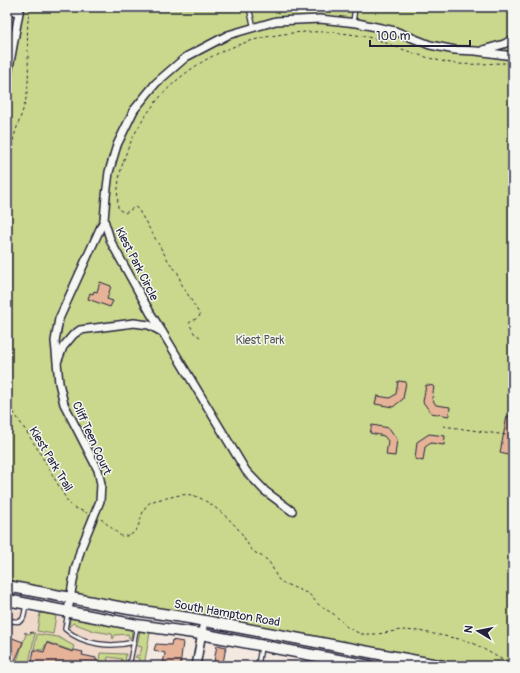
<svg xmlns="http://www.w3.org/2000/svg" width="520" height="673" font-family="Pangolin,sans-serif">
<rect width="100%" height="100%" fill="#f3e9e0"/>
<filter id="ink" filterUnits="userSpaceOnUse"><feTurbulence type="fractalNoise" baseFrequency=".025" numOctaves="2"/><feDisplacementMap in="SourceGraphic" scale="8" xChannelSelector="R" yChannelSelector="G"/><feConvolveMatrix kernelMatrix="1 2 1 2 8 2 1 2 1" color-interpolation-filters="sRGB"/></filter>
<g filter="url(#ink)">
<path fill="#efd9ca" d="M 7,609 L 150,633 L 144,666 L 7,666 Z"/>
<g fill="#c9d88c" stroke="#767d64">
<path d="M 23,7 L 513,7 L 513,666 L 473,666 L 7,581 L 7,98 Z"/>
<path d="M 40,613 L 56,615 L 53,634 L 37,631 Z"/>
<path d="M 71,618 L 131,629 L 132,631 L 131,638 L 129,638 L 128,634 L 115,635 L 113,639 L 112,634 L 94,631 L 73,623 L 69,627 L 70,619 Z"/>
<path d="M 140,631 L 150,633 L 144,666 L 138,666 L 139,658 L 135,657 L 137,655 L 140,655 L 142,647 L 137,646 Z"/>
<path d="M 35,633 L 29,663 L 17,661 L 26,634 Z"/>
<path d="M 37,634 L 58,637 L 74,646 L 72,651 L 47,642 L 43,650 L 34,649 Z"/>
<path d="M 100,653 L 126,654 L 125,663 L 121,662 L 122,659 L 108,657 L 107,664 L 99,661 Z"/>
</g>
<g fill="#e6b398" stroke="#22223b">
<path d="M 100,282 L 111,286 L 107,299 L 113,301 L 110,307 L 88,299 L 90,293 L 93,294 L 94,291 L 97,292 Z"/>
<path d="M 398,381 L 406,382 L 403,399 L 393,407 L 375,404 L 377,396 L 390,398 L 396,394 Z"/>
<path d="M 426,385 L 434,386 L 432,399 L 436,405 L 450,407 L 449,416 L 431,413 L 423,402 Z"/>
<path d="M 507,416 L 513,417 L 512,456 L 500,453 Z"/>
<path d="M 372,425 L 389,428 L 397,439 L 395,456 L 386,455 L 388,441 L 384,436 L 370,433 Z"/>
<path d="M 429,434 L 445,436 L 444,445 L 431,443 L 425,447 L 423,461 L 415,459 L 417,442 Z"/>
<path d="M 7,636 L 23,642 L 15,661 L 25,663 L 25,666 L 7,666 Z"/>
<path d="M 172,640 L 183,642 L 180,666 L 169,666 L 163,664 L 165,653 L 154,650 L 156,644 L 171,645 Z"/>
<path d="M 47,643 L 73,652 L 74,650 L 83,652 L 82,655 L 96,658 L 96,660 L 109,666 L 31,666 L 34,650 L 44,652 Z"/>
<path d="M 217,645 L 226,647 L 223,663 L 214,661 Z"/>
</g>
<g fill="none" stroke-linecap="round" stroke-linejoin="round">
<g stroke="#22223b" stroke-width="6">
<g id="lane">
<path d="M 252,7 L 250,12 L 254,28"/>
<path d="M 353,23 L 355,7"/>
<path d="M 68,612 L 65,629 C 83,645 111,648 134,642"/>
<path d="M 7,620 C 25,624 23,621 26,604"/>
<path d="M 129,666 L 137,626"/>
<path d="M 258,666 L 261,647"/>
</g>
</g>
<g stroke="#22223b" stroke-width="10">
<g id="street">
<path d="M 7,10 L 19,12"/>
<path d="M 483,50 L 504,44 L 513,39"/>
<path d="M 7,79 L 20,7"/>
<path d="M 58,360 L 63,347 L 73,335 L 80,330 L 134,323 L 149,325 L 162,332"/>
<path d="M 292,511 L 265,491 L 246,471 L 163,333 L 151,314 L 111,242 L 104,220 L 106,196 L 109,172 L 117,145 L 134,110 L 156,83 L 186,57 L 228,35 L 276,21 L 320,19 L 357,23 L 395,31 L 430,45 L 455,50 L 476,51 L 513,56"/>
<path d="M 68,611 L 75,570 L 81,548 L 100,501 L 101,484 L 98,470 L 64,404 L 59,383 L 55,341 L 59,319 L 104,220"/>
<path d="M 196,666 L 204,621"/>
</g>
</g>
<g stroke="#22223b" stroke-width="13">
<g id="secondary">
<path d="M 7,586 L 129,609 L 189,618 L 443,666"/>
<path d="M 7,600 L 137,625 L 201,634 L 370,666"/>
</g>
</g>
<g stroke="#22223b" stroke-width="1" stroke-dasharray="3 3" stroke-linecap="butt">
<path d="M 7,170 C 9,159 11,148 14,137 C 18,122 25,108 27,93 C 31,64 24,35 30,7"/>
<path d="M 200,337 L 194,333 L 189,323 L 199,317 L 200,315 L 181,283 L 178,273 L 169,262 L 138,209 L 135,207 L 125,213 L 118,209 C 118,202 117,195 118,188 C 121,154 139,121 161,96 C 212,39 294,22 367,37 C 378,39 388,44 399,48 C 416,54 433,60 451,63 C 466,66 490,63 506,63 L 513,65"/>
<path d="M 7,402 L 37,448 L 68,502 L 73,507 L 87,513"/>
<path d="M 443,426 L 513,436"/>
<path d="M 101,519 L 121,536 C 143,538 137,515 148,504 C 154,499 164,499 171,497 C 178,495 185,494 192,495 C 208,499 233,521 242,534 C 245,539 248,545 252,550 C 257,555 264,556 269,562 C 274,568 275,577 281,582 L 309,594 L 319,605 L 335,615 L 348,628 L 361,634 L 378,634 L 401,630 L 419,631 L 464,640 L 473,643 L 501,659 L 513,662"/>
<path d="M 510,523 L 513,519"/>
<path d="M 24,633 L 36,632"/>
</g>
<use href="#lane" stroke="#f6f6f2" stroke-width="3.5"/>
<use href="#street" stroke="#f6f6f2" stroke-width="7"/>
<use href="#secondary" stroke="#f6f6f2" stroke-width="10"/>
</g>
</g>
<g text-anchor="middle" stroke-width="3" stroke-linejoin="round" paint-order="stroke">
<g font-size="12" fill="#22223b" stroke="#f6f6f2">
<text transform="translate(137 264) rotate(63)" y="4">Kiest Park Circle</text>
<text transform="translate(92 438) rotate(66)" y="4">Cliff Teen Court</text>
<text transform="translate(51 459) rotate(59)" y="4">Kiest Park Trail</text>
<text transform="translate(227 613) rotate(10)" y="4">South Hampton Road</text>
</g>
<g font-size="12" fill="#545953" stroke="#f6f6f2">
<text x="260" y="344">Kiest Park</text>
</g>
</g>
<rect width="520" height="673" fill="none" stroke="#f6f6f2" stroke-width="24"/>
<rect x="12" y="12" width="496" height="649" fill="none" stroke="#22223b" stroke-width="1.5" filter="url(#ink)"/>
<g transform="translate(478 631) rotate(280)" stroke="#f6f6f2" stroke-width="3" paint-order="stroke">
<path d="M0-3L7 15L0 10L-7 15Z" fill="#22223b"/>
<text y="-6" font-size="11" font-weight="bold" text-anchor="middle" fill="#22223b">N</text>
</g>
<path d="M370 40v6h100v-6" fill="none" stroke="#22223b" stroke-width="2"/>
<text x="376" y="40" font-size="12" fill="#22223b" stroke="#f6f6f2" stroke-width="3" paint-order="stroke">100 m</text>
</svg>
